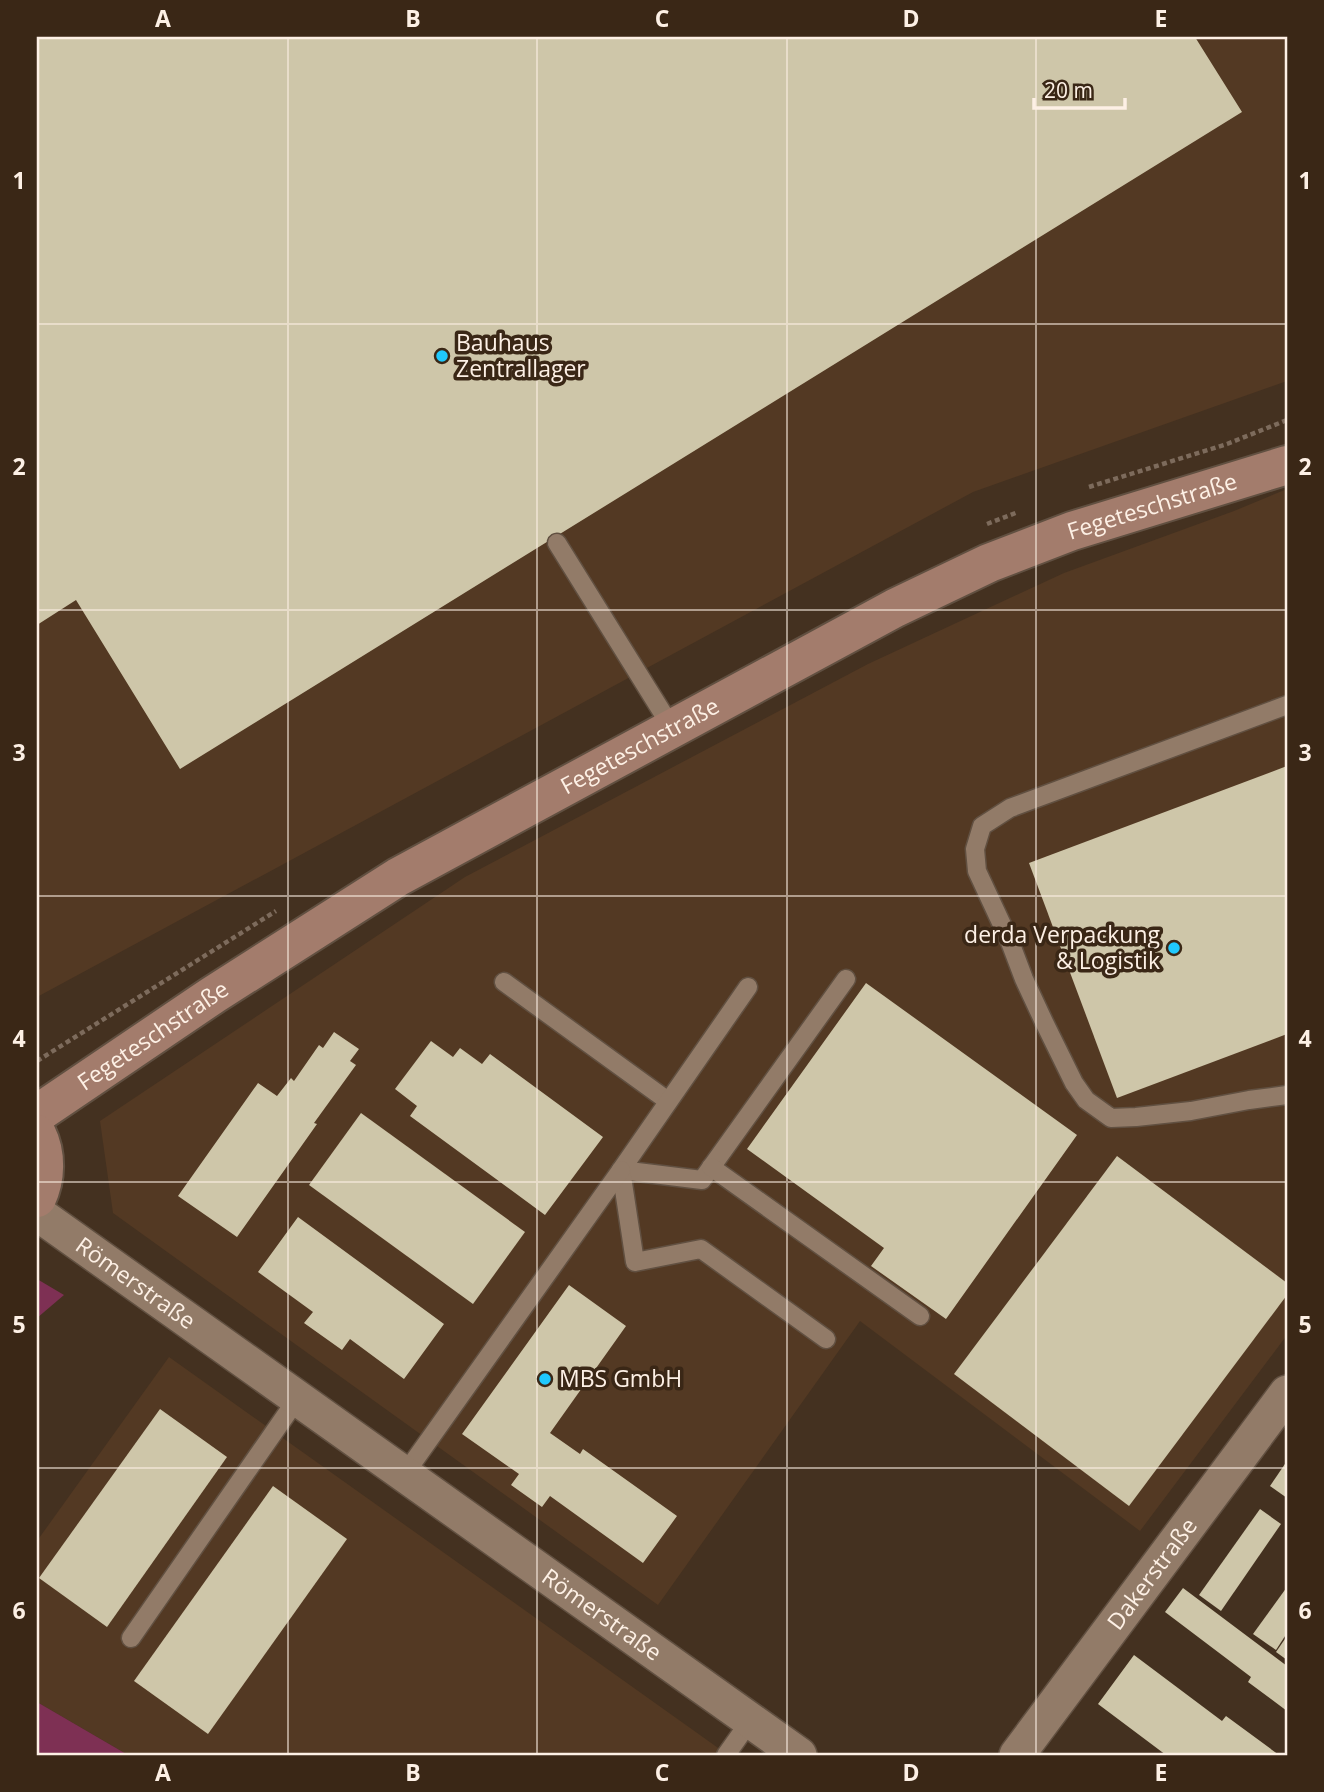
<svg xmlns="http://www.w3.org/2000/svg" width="1324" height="1792" font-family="'Open Sans',sans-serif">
<rect width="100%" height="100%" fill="#443120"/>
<g fill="#533923">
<path d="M 37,37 L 1287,37 L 1287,381 L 973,492 L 37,997 Z"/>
<path d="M 1287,489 L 1287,1335 L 1140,1531 L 860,1321 L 658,1605 L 113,1213 L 100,1121 L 465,877 L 868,664 L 1064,573 L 1234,511 Z"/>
<path d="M 169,1357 L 728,1755 L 128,1755 L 37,1702 L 37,1541 Z"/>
</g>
<g fill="#7e3054">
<path d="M 37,1279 L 64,1295 L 37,1318 Z"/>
<path d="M 37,1702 L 128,1755 L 37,1755 Z"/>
</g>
<g fill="#cec6a9">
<path d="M 37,37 L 1195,37 L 1242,112 L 180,769 L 76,600 L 37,625 Z"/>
<path d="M 1287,766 L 1287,1034 L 1117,1098 L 1029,863 Z"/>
<path d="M 866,983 L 1077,1135 L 946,1319 L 871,1266 L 884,1248 L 747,1149 Z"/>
<path d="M 334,1032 L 359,1049 L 350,1061 L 356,1065 L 314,1123 L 317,1124 L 237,1237 L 178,1196 L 258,1083 L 277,1096 L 291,1078 L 294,1081 L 319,1045 L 323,1048 Z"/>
<path d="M 431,1041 L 453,1057 L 460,1048 L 482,1064 L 490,1054 L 603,1137 L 545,1215 L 410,1116 L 417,1106 L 395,1089 Z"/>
<path d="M 361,1113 L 525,1232 L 473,1304 L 309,1185 Z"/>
<path d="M 1117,1156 L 1287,1283 L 1287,1295 L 1129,1506 L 954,1374 Z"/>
<path d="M 298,1217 L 444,1324 L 404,1379 L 350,1339 L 342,1350 L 304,1323 L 313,1312 L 258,1272 Z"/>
<path d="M 569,1285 L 626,1326 L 550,1433 L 580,1454 L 583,1449 L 677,1516 L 643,1563 L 550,1496 L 542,1507 L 511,1485 L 519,1474 L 462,1434 Z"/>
<path d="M 160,1409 L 227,1457 L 107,1627 L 39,1578 Z"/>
<path d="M 1287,1461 L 1287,1498 L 1270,1486 Z"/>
<path d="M 273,1486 L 347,1539 L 208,1734 L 134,1681 Z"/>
<path d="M 1260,1509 L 1281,1524 L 1221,1611 L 1199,1595 Z"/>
<path d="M 1287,1587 L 1287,1633 L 1276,1650 L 1253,1634 Z"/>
<path d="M 1183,1588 L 1287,1666 L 1287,1711 L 1248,1682 L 1251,1677 L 1165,1612 Z"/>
<path d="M 1287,1636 L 1287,1660 L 1276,1652 Z"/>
<path d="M 1134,1655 L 1222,1721 L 1226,1716 L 1279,1755 L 1166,1755 L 1098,1704 Z"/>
</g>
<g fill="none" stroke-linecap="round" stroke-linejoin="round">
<g stroke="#615041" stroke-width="21">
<g id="lane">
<path d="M 557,543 L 672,728"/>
<path d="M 1287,705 L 1010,808 L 982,826 L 975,849 L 977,871 L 1010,942 L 1024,979 L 1044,1022 L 1074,1083 L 1086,1100 L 1111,1118 L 1136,1117 L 1191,1111 L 1249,1100 L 1287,1095"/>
<path d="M 504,982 L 668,1101"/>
<path d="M 748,987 L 621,1170 L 702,1180 L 846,979"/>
<path d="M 711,1167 L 920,1316"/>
<path d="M 621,1170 L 635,1262 L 701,1249 L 826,1339"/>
<path d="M 404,1475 L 621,1170"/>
<path d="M 131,1638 L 297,1399"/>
<path d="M 726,1755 L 750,1721"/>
</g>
</g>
<g stroke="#615041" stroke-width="38">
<g id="street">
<path id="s1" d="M 37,1213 L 799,1755"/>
<path id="s2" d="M 1017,1755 L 1287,1393"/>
</g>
</g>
<g stroke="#615041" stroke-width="42">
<g id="secondary">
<path id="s3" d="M 37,1114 L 213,995 L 398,877 L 895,608 L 989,563 L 1072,531 L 1287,465"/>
<path d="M 37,1134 C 47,1154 46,1179 37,1198"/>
</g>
</g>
<g stroke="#7d6b5c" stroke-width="4.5" stroke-dasharray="5 3.5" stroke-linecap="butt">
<path d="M 1089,487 L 1227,444 L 1287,420"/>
<path d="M 987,524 L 1018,512"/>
<path d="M 37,1061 L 276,911"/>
</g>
<use href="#lane" stroke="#927b68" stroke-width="18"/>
<use href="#street" stroke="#927b68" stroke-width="35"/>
<use href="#secondary" stroke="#a37c6c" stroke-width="38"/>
</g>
<path fill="none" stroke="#fdf0e5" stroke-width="2" stroke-opacity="0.55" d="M 288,37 L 288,1755M 537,37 L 537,1755M 787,37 L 787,1755M 1036,37 L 1036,1755M 37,324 L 1287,324M 37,610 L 1287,610M 37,896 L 1287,896M 37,1182 L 1287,1182M 37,1468 L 1287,1468"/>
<g fill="#20c9fd" stroke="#3a2716" stroke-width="2.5">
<circle cx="442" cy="356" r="7"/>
<circle cx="1174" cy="948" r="7"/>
<circle cx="545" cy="1379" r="7"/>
</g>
<g text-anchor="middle" stroke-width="7" stroke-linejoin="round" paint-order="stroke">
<g font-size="23" fill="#fdf0e5" stroke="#3a2716" text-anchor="start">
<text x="456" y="351">Bauhaus<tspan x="456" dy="26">Zentrallager</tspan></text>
<text x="1160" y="943" text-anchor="end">derda Verpackung<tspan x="1160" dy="26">&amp; Logistik</tspan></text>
<text x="559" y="1387">MBS GmbH</text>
</g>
<g font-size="23" fill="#fdf0e5" stroke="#3a2716">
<text dy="8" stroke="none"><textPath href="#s3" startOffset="1274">Fegeteschstraße</textPath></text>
<text dy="8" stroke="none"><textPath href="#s3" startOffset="707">Fegeteschstraße</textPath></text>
<text dy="8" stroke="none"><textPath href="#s3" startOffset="140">Fegeteschstraße</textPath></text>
<text dy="8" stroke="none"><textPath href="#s1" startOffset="121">Römerstraße</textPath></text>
<text dy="8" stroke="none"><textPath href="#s2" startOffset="226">Dakerstraße</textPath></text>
<text dy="8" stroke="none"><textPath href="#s1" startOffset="693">Römerstraße</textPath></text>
</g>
</g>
<rect width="1324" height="1792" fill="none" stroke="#3a2716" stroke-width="77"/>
<path d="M1034 98v10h91v-10" fill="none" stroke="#fdf0e5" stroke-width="3.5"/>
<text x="1044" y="98" font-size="21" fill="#fdf0e5" stroke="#3a2716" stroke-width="5" paint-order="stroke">20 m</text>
<rect x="38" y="38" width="1248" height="1716" fill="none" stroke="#fdf0e5" stroke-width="2.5"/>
<g font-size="23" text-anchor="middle" font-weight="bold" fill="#fdf0e5">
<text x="163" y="27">A</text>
<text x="413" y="27">B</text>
<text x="662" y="27">C</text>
<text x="911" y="27">D</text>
<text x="1161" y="27">E</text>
<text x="19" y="189">1</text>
<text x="1305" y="189">1</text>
<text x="19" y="475">2</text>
<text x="1305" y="475">2</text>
<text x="19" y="761">3</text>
<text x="1305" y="761">3</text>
<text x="19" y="1047">4</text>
<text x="1305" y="1047">4</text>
<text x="19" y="1333">5</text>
<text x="1305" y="1333">5</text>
<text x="19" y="1619">6</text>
<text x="1305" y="1619">6</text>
<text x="163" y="1781">A</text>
<text x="413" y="1781">B</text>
<text x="662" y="1781">C</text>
<text x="911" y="1781">D</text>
<text x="1161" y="1781">E</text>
</g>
</svg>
